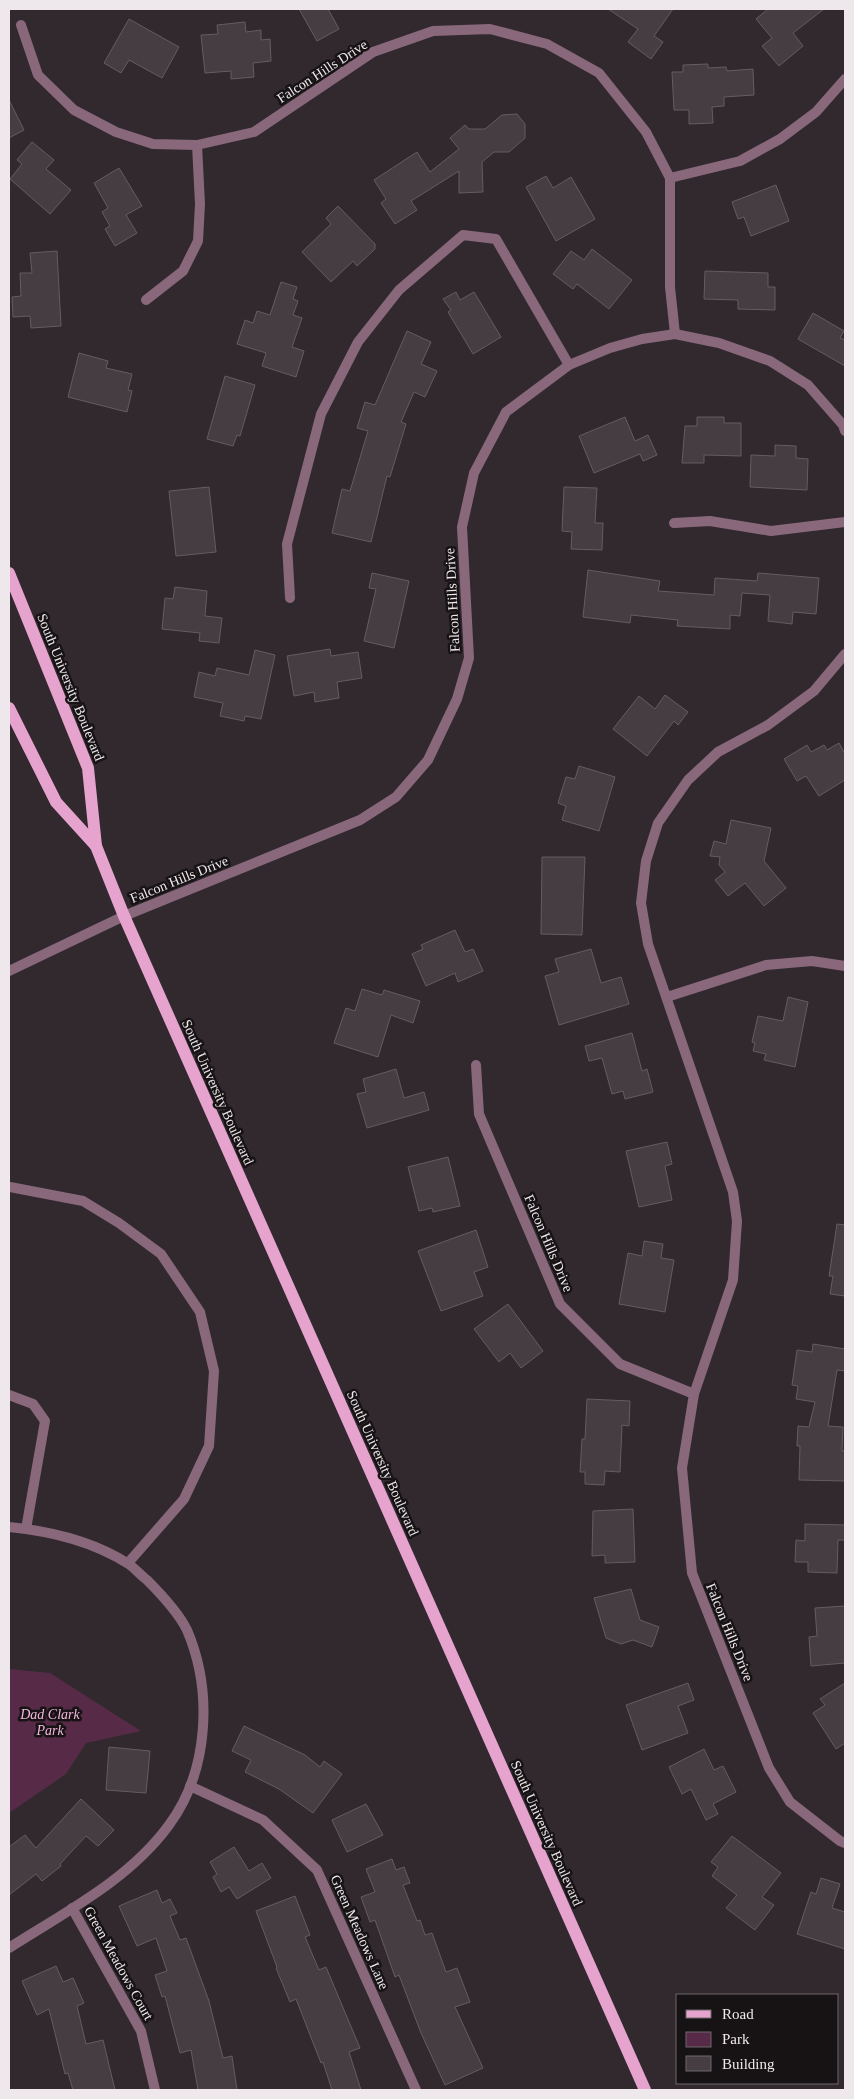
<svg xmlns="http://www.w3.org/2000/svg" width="854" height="2099" font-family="Georgia,serif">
<rect width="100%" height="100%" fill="#31292e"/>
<path fill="#572b48" d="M 9,1669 L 50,1673 L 141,1731 L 86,1743 L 66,1774 L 9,1813 Z"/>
<g fill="#463d42" stroke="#655c62">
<path d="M 299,9 L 328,9 L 339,29 L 317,41 Z"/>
<path d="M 608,9 L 673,9 L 654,36 L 663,42 L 651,59 L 628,42 L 638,29 Z"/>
<path d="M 768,9 L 824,9 L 793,33 L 803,46 L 779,66 L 762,46 L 772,38 L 756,19 Z"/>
<path d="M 129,19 L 179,47 L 162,78 L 129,60 L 121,73 L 104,63 Z"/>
<path d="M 245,22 L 246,32 L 261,30 L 261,40 L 270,39 L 271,61 L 253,63 L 254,77 L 231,79 L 231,71 L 205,73 L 201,35 L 218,34 L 217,25 Z"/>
<path d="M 708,64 L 708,68 L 726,67 L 727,71 L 753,69 L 754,95 L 724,97 L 724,106 L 712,107 L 713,123 L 689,124 L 689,110 L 674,110 L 672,72 L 683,72 L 683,65 Z"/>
<path d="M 9,100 L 24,130 L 9,138 Z"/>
<path d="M 517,114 L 525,124 L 525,138 L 509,152 L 494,152 L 482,162 L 483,192 L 459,193 L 459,171 L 411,201 L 417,210 L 395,224 L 381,203 L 386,199 L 374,180 L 417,152 L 430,172 L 459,149 L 450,138 L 465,125 L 469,129 L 485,129 L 502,115 Z"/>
<path d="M 32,142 L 54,160 L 46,169 L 71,190 L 50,214 L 10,179 L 22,164 L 17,160 Z"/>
<path d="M 119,168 L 142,206 L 126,215 L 137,233 L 115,246 L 105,229 L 110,226 L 102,212 L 108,208 L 94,183 Z"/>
<path d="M 546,176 L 553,188 L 571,177 L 595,219 L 556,241 L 526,187 Z"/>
<path d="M 776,185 L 789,221 L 751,236 L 744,217 L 738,219 L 732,202 Z"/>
<path d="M 338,206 L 375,244 L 375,249 L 357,266 L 353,261 L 331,282 L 302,252 L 331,224 L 326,218 Z"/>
<path d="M 592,249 L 632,280 L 609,309 L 577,284 L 573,289 L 553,274 L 571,251 L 584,260 Z"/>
<path d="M 57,251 L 61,326 L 31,328 L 30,316 L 13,317 L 12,297 L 21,296 L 20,273 L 32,273 L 30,253 Z"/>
<path d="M 705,271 L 768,273 L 768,287 L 775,287 L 775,310 L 738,309 L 738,300 L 704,299 Z"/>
<path d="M 281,282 L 297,287 L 293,299 L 298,301 L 293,315 L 302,318 L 292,347 L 304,351 L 296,377 L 262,366 L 266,353 L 237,344 L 245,320 L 253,323 L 257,311 L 270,315 Z"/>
<path d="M 456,292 L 460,300 L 474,292 L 501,337 L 473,354 L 448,312 L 451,310 L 443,299 Z"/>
<path d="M 813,313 L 844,331 L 840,338 L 845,340 L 845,366 L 798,339 Z"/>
<path d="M 407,331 L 431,342 L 421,364 L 437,371 L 425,397 L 414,392 L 401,422 L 406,424 L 390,477 L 387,476 L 371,542 L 332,533 L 342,489 L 350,491 L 368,431 L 357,428 L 365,402 L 375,405 Z"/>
<path d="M 79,353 L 108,361 L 106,368 L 132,374 L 128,390 L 132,391 L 127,412 L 68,397 Z"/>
<path d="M 225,376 L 255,385 L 240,436 L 237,435 L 233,446 L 207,439 Z"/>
<path d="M 625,417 L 635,441 L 648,435 L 657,455 L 643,461 L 640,454 L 594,473 L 579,436 Z"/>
<path d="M 697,417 L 724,417 L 724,423 L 741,423 L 741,456 L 704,455 L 704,463 L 682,463 L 685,426 L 697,426 Z"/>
<path d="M 775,445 L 796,446 L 796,458 L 808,459 L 807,490 L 750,487 L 751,455 L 775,456 Z"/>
<path d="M 209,487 L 216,552 L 176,556 L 169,491 Z"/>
<path d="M 564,487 L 597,488 L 595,523 L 603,523 L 602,550 L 571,549 L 572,532 L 562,531 Z"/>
<path d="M 588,570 L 660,581 L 658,591 L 714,595 L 715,578 L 757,581 L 758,573 L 819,578 L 816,614 L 793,612 L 792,624 L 768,621 L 770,595 L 742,593 L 740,616 L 730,615 L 730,629 L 677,626 L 678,620 L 631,615 L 630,623 L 583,617 Z"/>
<path d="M 372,573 L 409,581 L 394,648 L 364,641 L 376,589 L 369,588 Z"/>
<path d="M 175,587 L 207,591 L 205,616 L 222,618 L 219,643 L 199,641 L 200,633 L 162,629 L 165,598 L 173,599 Z"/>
<path d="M 330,649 L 331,656 L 358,652 L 362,678 L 337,682 L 339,698 L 315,702 L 314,692 L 294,696 L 287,656 Z"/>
<path d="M 255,650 L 275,655 L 261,719 L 245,716 L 244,721 L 220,716 L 223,703 L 194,697 L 199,672 L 215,676 L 217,668 L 249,675 Z"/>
<path d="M 665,695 L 688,712 L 678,725 L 674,721 L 647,756 L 613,729 L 639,696 L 655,709 Z"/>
<path d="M 839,743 L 845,754 L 845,780 L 819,796 L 806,776 L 797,781 L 784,759 L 807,745 L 811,752 L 824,745 L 827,750 Z"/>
<path d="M 579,766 L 615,777 L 599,831 L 562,820 L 566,806 L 558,803 L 566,777 L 575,779 Z"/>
<path d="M 731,820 L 771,828 L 764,861 L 786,888 L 764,906 L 745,883 L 728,896 L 715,880 L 725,872 L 719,865 L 720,857 L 710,856 L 714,841 L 726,844 Z"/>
<path d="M 542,857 L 585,857 L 582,935 L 541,934 Z"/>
<path d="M 455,930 L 465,952 L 473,949 L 483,971 L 458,982 L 455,973 L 426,986 L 412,954 L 423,949 L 421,945 Z"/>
<path d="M 591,949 L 601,983 L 621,977 L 629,1004 L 559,1025 L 545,976 L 559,972 L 555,959 Z"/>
<path d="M 362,989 L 382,995 L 384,990 L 420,1001 L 413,1023 L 391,1015 L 378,1057 L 334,1043 L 346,1008 L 355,1011 Z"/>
<path d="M 788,997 L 808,1002 L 795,1067 L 764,1060 L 766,1054 L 753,1051 L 755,1043 L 752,1042 L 758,1016 L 783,1021 Z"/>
<path d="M 632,1033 L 642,1071 L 647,1069 L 653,1092 L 625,1099 L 623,1091 L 612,1094 L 602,1058 L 589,1061 L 585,1046 Z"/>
<path d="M 396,1069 L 404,1098 L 424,1092 L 429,1110 L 367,1128 L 357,1094 L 366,1092 L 363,1079 Z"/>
<path d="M 667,1142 L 672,1164 L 665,1166 L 672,1200 L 639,1207 L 626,1151 Z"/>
<path d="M 448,1157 L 460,1206 L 433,1212 L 432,1208 L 419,1211 L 408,1167 Z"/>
<path d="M 837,1224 L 845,1225 L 845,1296 L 830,1294 L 833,1276 L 829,1276 Z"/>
<path d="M 476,1230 L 488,1267 L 474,1272 L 483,1296 L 441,1311 L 418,1251 Z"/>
<path d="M 644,1241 L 663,1244 L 661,1258 L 674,1260 L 665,1312 L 619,1304 L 628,1253 L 642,1256 Z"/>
<path d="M 508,1304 L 543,1351 L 521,1368 L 510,1353 L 499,1362 L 474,1329 Z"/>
<path d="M 813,1344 L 845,1349 L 845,1371 L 837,1370 L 828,1426 L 843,1427 L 842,1451 L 845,1451 L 845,1481 L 799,1480 L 800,1446 L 797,1446 L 798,1426 L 809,1427 L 815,1402 L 796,1399 L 798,1386 L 792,1385 L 797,1350 L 812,1352 Z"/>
<path d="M 587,1399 L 630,1401 L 629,1426 L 622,1425 L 620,1472 L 605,1471 L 604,1485 L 585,1484 L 585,1472 L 580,1472 L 582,1439 L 585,1439 Z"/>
<path d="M 633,1509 L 635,1562 L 605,1563 L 605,1555 L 592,1556 L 593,1511 Z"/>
<path d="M 805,1524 L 845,1525 L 845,1540 L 838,1540 L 837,1573 L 808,1572 L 808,1562 L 795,1562 L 796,1540 L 805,1541 Z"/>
<path d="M 631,1589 L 640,1620 L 659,1627 L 652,1647 L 633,1640 L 621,1644 L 606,1638 L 594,1598 Z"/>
<path d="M 845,1606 L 845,1663 L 811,1666 L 809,1637 L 817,1636 L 815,1608 Z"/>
<path d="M 688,1683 L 694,1700 L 678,1706 L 688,1733 L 642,1750 L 626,1705 Z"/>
<path d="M 845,1683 L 845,1743 L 836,1749 L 813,1713 L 825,1705 L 820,1699 Z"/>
<path d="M 244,1726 L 305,1755 L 320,1767 L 324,1761 L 342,1774 L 313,1813 L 279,1789 L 245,1772 L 251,1760 L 232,1751 Z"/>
<path d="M 109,1747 L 150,1751 L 146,1793 L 106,1790 Z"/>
<path d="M 704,1749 L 714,1770 L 723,1766 L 736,1792 L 713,1804 L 718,1814 L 706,1820 L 691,1789 L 682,1794 L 669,1767 Z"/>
<path d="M 81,1799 L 114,1830 L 98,1846 L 86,1836 L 60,1864 L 61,1866 L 42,1881 L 36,1874 L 9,1895 L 9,1847 L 25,1835 L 36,1848 Z"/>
<path d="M 366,1804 L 383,1835 L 347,1852 L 332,1820 Z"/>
<path d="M 732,1836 L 781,1873 L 762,1897 L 774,1905 L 755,1930 L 726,1908 L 737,1895 L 712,1876 L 718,1867 L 711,1862 Z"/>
<path d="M 234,1847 L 249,1871 L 262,1863 L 271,1878 L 237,1899 L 229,1887 L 221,1892 L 213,1877 L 217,1874 L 210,1862 Z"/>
<path d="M 392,1859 L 396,1870 L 404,1867 L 410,1883 L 403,1885 L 417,1921 L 420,1920 L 425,1935 L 432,1933 L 446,1972 L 457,1968 L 470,2002 L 455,2007 L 483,2068 L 445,2085 L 421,2033 L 399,1975 L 395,1977 L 375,1920 L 370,1922 L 361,1897 L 375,1892 L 366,1869 Z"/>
<path d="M 821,1878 L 840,1884 L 832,1908 L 845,1912 L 845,1949 L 797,1934 L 811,1892 L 816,1894 Z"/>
<path d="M 157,1890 L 162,1903 L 170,1899 L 177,1913 L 170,1916 L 180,1940 L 186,1938 L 209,2001 L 223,2058 L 232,2056 L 237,2090 L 198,2090 L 191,2050 L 180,2053 L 165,1996 L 162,1997 L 155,1975 L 167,1971 L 156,1938 L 137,1946 L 119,1906 Z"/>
<path d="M 295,1896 L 310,1935 L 305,1937 L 319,1970 L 326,1967 L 360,2048 L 349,2052 L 361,2090 L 332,2090 L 323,2062 L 321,2063 L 296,1999 L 290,2002 L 276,1968 L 277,1967 L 256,1911 Z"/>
<path d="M 56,1966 L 63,1982 L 73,1978 L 84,2003 L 77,2006 L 86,2044 L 103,2040 L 115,2090 L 73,2090 L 68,2073 L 65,2074 L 49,2009 L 37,2015 L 22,1981 Z"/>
</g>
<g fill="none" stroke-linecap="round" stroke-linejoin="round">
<g stroke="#89687c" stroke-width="10">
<path d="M 21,25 L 38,75 L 74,110 L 116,132 L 153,144 L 197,145 L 254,132 L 373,52 L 433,31 L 490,29 L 547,44 L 599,73 L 646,132 L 670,178 L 670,287 L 675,334"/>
<path d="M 670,178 L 740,161 L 780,139 L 816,112 L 845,79"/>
<path d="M 146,300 L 183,271 L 198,241 L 200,204 L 197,145"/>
<path d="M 674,523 L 710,521 L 771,531 L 845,522"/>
<path d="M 290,598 L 287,544 L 321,414 L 358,342 L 399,290 L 463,235 L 496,239 L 569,365"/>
<path d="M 845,654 L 814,691 L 768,725 L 718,752 L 688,780 L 658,823 L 646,861 L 641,903 L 648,944 L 733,1192 L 737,1221 L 733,1280 L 694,1394 L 682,1468 L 692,1573 L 769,1768 L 790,1802 L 840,1841 L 845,1843"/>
<path d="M 9,971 L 124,916 L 360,820 L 396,797 L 428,760 L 457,699 L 469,658 L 462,527 L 474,473 L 506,412 L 569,365 L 610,348 L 642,339 L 675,334 L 719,343 L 770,361 L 808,385 L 843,425 L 845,431"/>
<path d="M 667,997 L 766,965 L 812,961 L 845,966"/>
<path d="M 476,1065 L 479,1114 L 560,1304 L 620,1364 L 694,1394"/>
<path d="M 10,1187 L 83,1201 L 119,1223 L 161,1254 L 200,1312 L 214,1371 L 209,1446 L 184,1499 L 128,1563"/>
<path d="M 9,1395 L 33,1404 L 45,1421 L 26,1529"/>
<path d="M 9,1527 C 50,1531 92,1541 127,1563 C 134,1567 140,1575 147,1580 C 161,1594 178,1612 187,1630 C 213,1691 209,1771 169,1825 C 129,1880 65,1912 9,1948"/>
<path d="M 190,1786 L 263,1820 L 317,1870 L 416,2090"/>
<path d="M 72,1908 L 141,2031 L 155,2090"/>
</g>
<g stroke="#e6a3cd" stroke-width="12">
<path d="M 9,573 L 88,768 L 96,846 L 124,916 L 645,2090"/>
<path d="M 9,708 L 56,802 L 96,846"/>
</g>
</g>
<g text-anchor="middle" stroke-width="5" stroke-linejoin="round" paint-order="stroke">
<g font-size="14" fill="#eee8ec" stroke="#171315">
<text transform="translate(322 71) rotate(-33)" y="5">Falcon Hills Drive</text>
<text transform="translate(452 600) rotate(-93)" y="5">Falcon Hills Drive</text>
<text transform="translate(71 687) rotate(68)" y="5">South University Boulevard</text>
<text transform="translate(179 879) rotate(-22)" y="5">Falcon Hills Drive</text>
<text transform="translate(218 1092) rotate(66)" y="5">South University Boulevard</text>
<text transform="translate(549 1243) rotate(67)" y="5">Falcon Hills Drive</text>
<text transform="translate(383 1463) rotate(66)" y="5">South University Boulevard</text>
<text transform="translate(730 1632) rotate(68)" y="5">Falcon Hills Drive</text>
<text transform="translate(547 1833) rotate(66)" y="5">South University Boulevard</text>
<text transform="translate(360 1932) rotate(66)" y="5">Green Meadows Lane</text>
<text transform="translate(119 1963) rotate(61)" y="5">Green Meadows Court</text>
</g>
<g font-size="14" font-style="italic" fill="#f4b7dd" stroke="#171315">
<text x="50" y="1719">Dad Clark<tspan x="50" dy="16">Park</tspan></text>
</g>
</g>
<rect width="854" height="2099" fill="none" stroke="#eee8ec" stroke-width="20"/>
<rect x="676" y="1994" width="162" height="90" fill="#171315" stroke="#6d686b"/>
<rect x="686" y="2010" width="25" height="8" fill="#e6a3cd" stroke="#6d686b"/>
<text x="722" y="2019" font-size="15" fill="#eee8ec">Road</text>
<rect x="686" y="2032" width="25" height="15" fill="#572b48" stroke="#6d686b"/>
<text x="722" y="2044" font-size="15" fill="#eee8ec">Park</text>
<rect x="686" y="2056" width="25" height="15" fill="#463d42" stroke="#6d686b"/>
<text x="722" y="2069" font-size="15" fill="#eee8ec">Building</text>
</svg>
